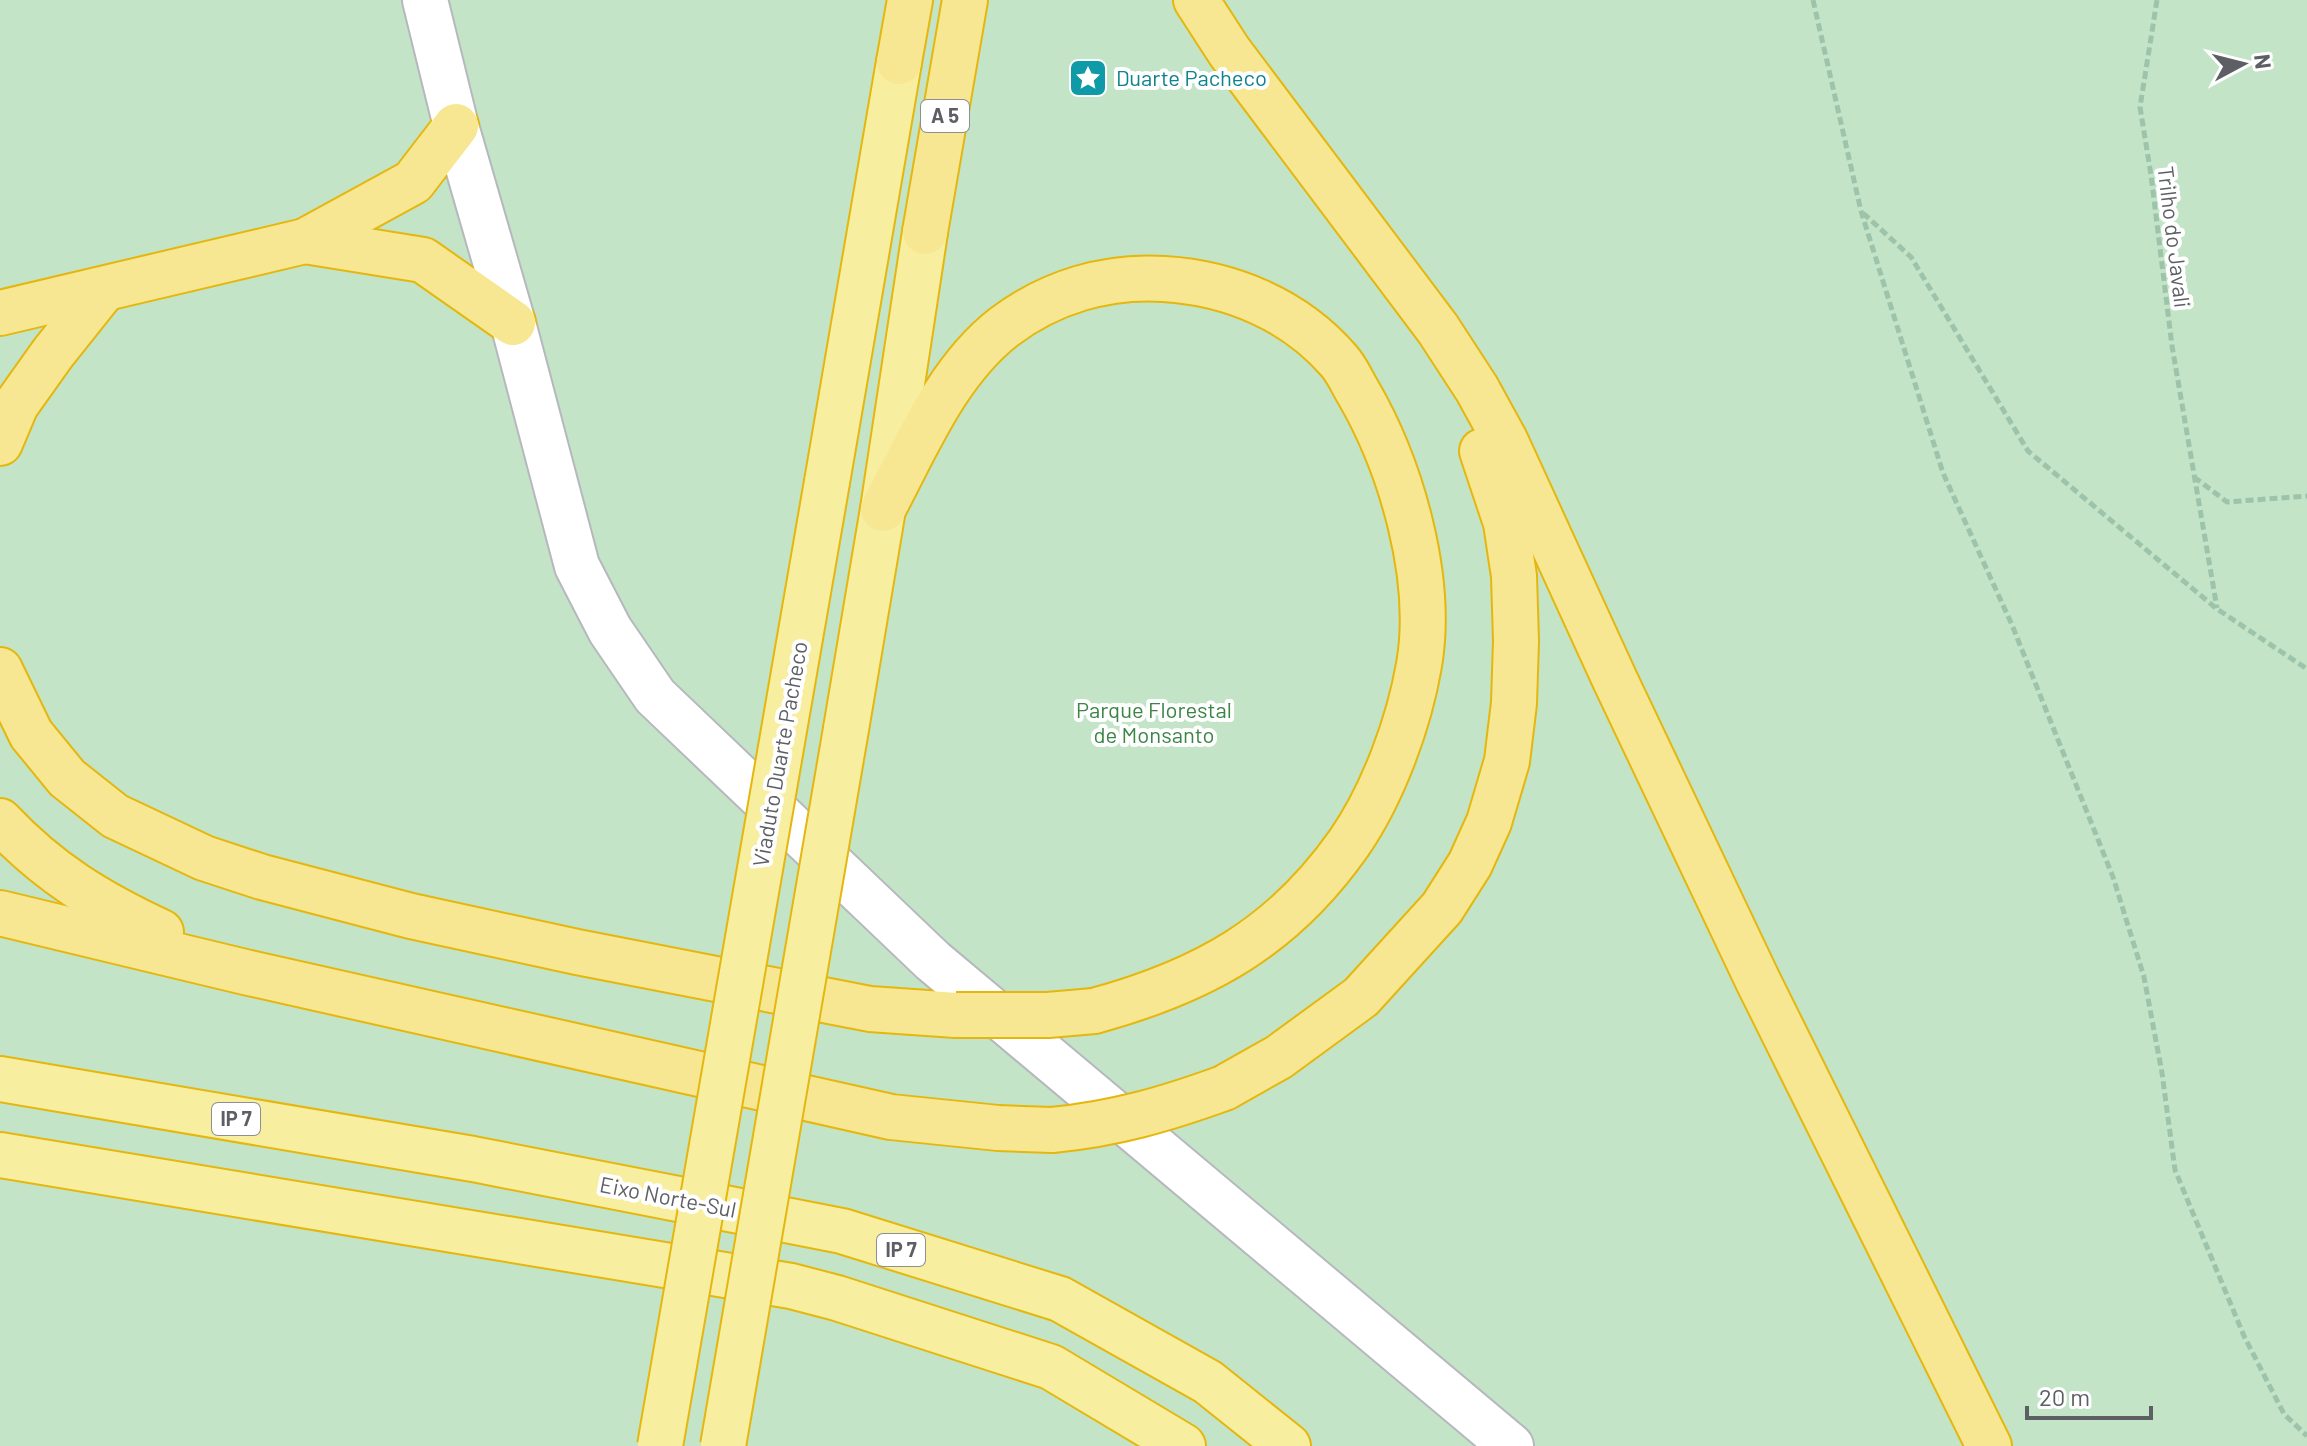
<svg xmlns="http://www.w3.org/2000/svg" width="2307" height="1446" font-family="Barlow,sans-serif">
<rect width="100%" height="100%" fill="#eeede5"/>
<rect fill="#c3e4c6" x="0" y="0" width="2307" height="1446"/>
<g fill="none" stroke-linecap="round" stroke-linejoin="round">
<g stroke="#b6b8be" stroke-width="48">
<path id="secondary" d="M 425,0 L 456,126 L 513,323 L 577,566 L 610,630 L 655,696 L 933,961 L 1511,1446"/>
</g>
<g stroke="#e5b70e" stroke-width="48">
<g id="trunk">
<path d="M 827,482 L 899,62"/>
<path d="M 846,729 L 883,509 L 925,232"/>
<path d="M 0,1079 L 473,1159 L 842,1231 L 1060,1299 L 1208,1382 L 1288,1446"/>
<path d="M 0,1155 L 791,1286 L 837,1298 L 1051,1367 L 1183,1446"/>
</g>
</g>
<g stroke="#e5b70e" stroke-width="48">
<g id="motorway">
<path d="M 1196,0 L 1229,51 L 1438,329 L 1477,389 L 1505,440 L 1615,680 L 1758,981 L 1989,1446"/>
<path d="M 899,62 L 910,0"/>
<path d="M 925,232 L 965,0"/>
<path d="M 305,241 L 423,260 L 513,323"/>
<path d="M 0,313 L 305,241 L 413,182 L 456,126"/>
<path d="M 0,443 L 16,405 L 53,353 L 104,289"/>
<path d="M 883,509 C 916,447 947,371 1004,327 C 1050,292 1107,275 1164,279 C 1231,283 1295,310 1339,361 C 1347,370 1352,382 1358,392 C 1401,466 1434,578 1419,665 C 1409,723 1383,794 1349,843 C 1283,937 1204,981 1094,1011"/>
<path d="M 0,670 L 31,734 L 67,778 L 115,816 L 204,858 L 262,877 L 411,916 L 577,952 L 870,1009 L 956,1015"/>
<path d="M 0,821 C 49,873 97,902 161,932"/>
<path d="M 0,913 L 245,972 L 891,1117 L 998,1128 L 1052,1130"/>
<path d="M 1224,1088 L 1279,1057 L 1361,997 L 1442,908 L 1470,864 L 1489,822 L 1507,761 L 1514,703 L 1516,641 L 1514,576 L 1506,523 L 1482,451"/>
</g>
</g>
<g stroke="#9dc4ab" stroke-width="5" stroke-dasharray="8 4" stroke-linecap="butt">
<path d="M 1813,0 L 1861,211 L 1943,473 L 2012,625 L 2113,877 L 2144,977 L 2162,1073 L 2175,1170 L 2244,1336 L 2284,1414 L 2307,1436"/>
<path d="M 2157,0 L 2140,107 L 2151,175 L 2172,346 L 2217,608"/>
<path d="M 1863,213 L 1911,257 L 2028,451 L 2217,609 L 2307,669"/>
<path d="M 2194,477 L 2227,502 L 2307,496"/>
</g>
<use href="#secondary" stroke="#fff" stroke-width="44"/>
<use href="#trunk" stroke="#f8eea0" stroke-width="44"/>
<use href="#motorway" stroke="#f7e793" stroke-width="44"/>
<g stroke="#e5b70e" stroke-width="48" stroke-linecap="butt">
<g id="trunk-bridge">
<path d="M 660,1446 L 827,482"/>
<path d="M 723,1446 L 846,729"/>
</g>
</g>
<g stroke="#e5b70e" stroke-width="48" stroke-linecap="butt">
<g id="motorway-bridge">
<path d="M 956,1015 L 1048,1015 L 1094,1011"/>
<path d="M 1052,1130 C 1115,1124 1166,1109 1224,1088"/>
</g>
</g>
<use href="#trunk-bridge" stroke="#f8eea0" stroke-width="44"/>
<use href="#motorway-bridge" stroke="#f7e793" stroke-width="44"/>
</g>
<defs>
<g id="sight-square" transform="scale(2)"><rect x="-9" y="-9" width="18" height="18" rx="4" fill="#0f9aa8" stroke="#fff"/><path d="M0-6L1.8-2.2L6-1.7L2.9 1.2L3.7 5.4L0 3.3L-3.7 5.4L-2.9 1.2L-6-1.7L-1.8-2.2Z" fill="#fff"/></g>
</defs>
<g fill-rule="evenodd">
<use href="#sight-square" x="1088" y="78"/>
</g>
<g text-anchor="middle" stroke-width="8" stroke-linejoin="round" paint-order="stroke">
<g fill="#fff" stroke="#8e8f92" stroke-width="2">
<rect x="921" y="100" width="48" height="32" rx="6"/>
<rect x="212" y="1103" width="48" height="32" rx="6"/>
<rect x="877" y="1234" width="48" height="32" rx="6"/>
</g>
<g font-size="20" font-weight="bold" fill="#5d5f64">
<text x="945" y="123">A 5</text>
<text x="236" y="1126">IP 7</text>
<text x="901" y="1257">IP 7</text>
</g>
<g font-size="22" fill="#0d838f" stroke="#fff" text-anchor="start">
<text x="1116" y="86">Duarte Pacheco</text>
</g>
<g font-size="22" fill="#5d5f64" stroke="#fff">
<text transform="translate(2174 237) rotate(83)" y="8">Trilho do Javali</text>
<text transform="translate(780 754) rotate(-80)" y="8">Viaduto Duarte Pacheco</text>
<text transform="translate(668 1197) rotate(11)" y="8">Eixo Norte-Sul</text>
</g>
<g font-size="22" fill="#3b8546" stroke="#fff">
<text x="1154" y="718">Parque Florestal<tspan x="1154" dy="25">de Monsanto</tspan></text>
</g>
</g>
<g transform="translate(2243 64) rotate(83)" stroke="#ffffff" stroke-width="6" paint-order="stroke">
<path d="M0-6L14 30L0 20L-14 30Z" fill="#5d5f64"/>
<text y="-12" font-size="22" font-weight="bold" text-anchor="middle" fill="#5d5f64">N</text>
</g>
<path d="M2027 1406v12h124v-12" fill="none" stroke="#5d5f64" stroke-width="4"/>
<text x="2039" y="1406" font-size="24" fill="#5d5f64" stroke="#ffffff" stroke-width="6" paint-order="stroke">20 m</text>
</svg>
